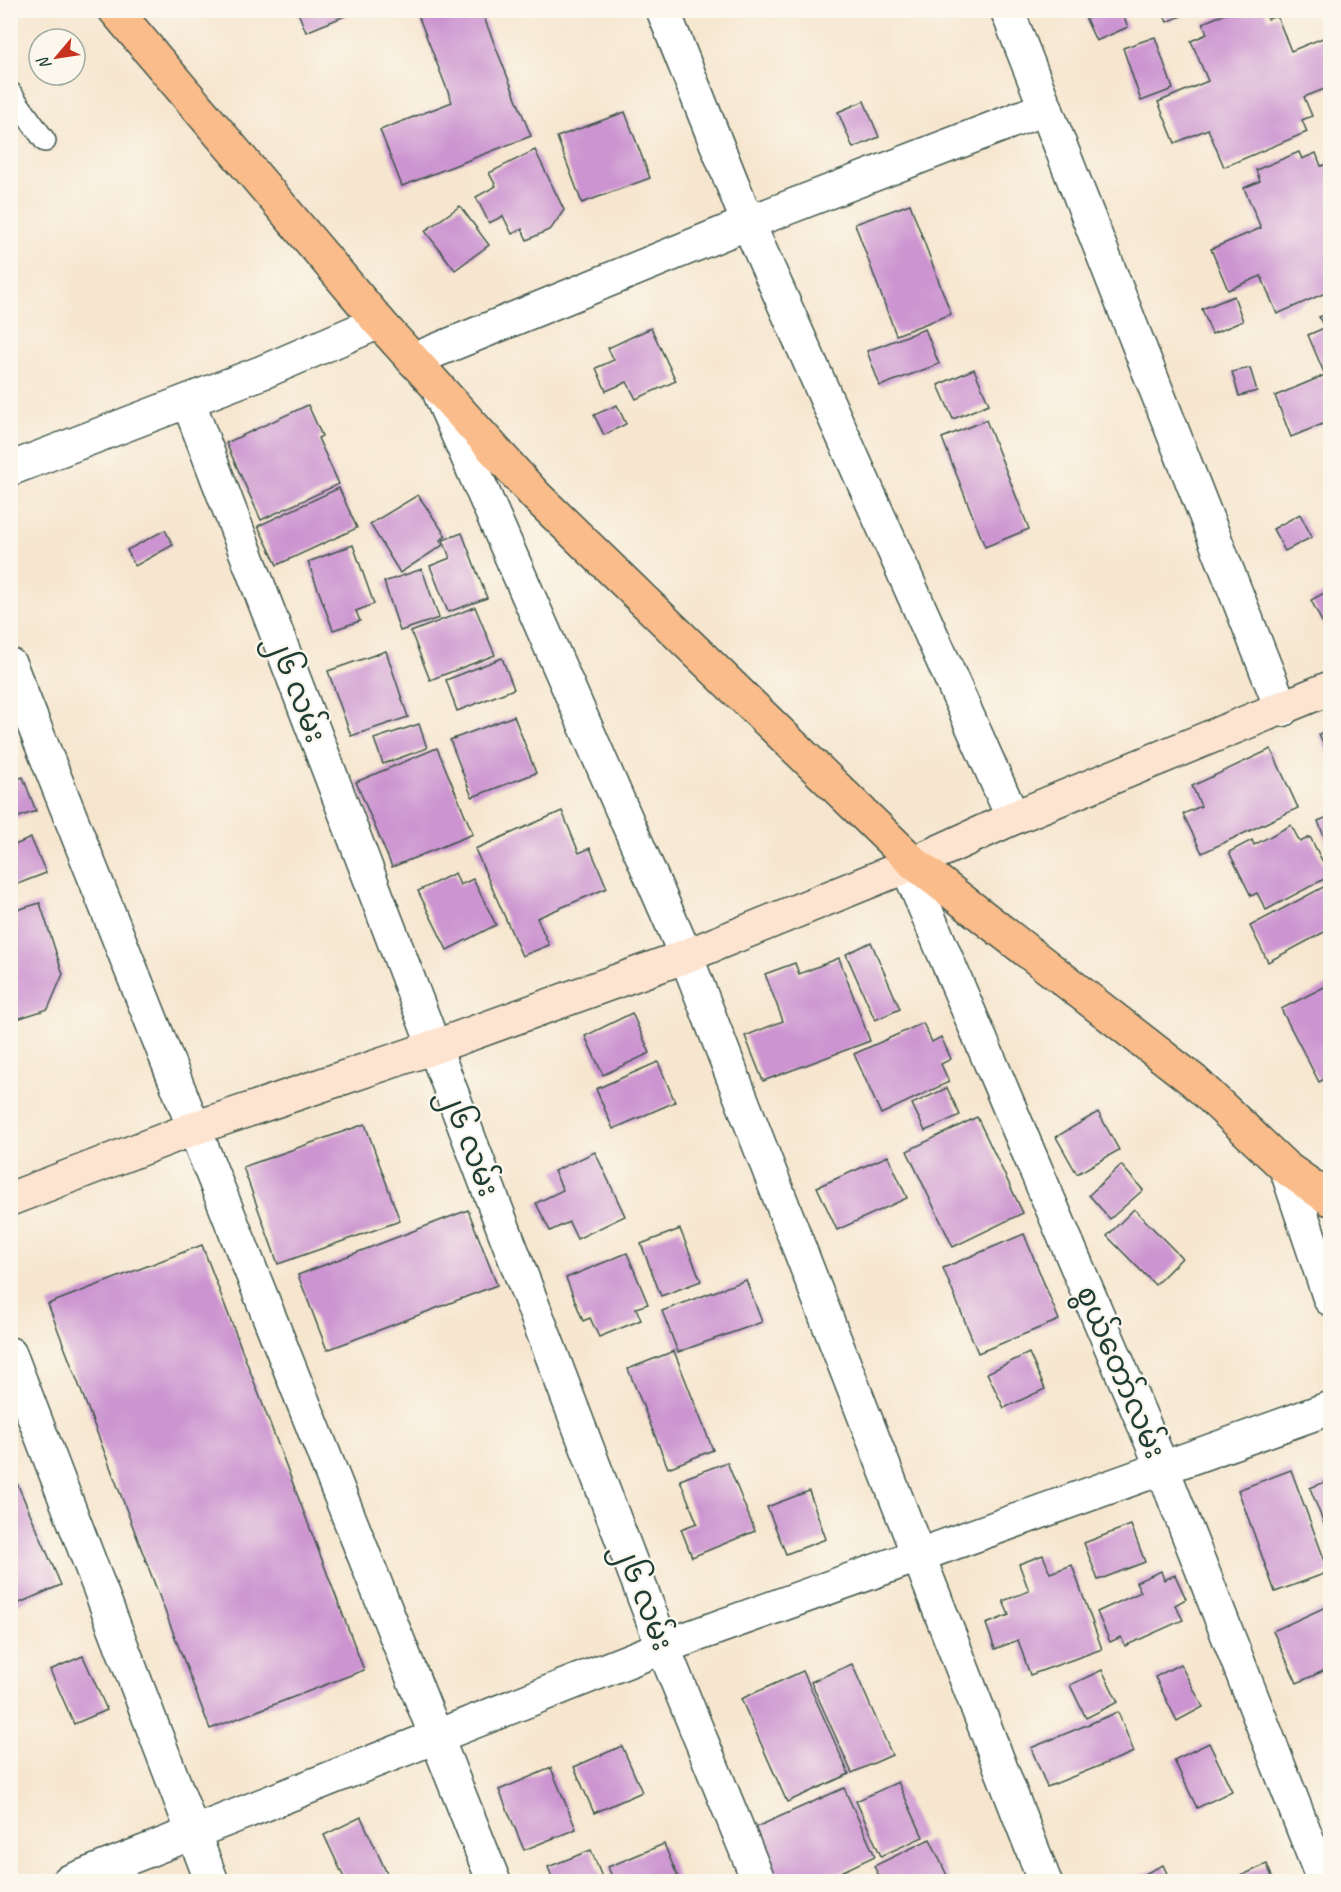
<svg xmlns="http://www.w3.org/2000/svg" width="1341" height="1892" font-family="Caveat,'Noto Sans Myanmar',sans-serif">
<rect width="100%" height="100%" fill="#fbf7ec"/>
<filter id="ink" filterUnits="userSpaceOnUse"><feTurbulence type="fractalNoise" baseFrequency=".0167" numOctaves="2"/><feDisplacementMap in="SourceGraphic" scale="12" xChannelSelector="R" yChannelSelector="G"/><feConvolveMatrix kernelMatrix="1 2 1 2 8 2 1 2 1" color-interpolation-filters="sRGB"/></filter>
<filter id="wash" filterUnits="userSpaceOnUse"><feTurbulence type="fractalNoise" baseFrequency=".008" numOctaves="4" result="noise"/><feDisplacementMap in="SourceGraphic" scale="24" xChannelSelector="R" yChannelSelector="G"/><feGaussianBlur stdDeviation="1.35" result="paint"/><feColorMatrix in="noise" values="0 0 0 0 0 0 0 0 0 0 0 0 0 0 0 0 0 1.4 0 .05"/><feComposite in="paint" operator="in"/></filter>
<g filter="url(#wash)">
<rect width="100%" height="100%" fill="#f6e6cf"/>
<g id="blocks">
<g fill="#cc94d0">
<path d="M 297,10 L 357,10 L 357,11 L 306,32 Z"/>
<path d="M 416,10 L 481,10 L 531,136 L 402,186 L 380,130 L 452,102 Z"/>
<path d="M 1104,10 L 1121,10 L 1128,27 L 1096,41 L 1086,19 Z"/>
<path d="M 1234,10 L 1264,10 L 1268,19 L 1277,16 L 1291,51 L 1330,35 L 1330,87 L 1304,97 L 1312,116 L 1302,120 L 1307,132 L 1224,167 L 1208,129 L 1175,143 L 1158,102 L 1208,81 L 1191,41 L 1207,34 L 1203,23 Z"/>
<path d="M 1162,11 L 1193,11 L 1167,22 Z"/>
<path d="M 1155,37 L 1173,89 L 1141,101 L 1123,48 Z"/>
<path d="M 864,101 L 879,137 L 853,148 L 838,112 Z"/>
<path d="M 625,112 L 650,178 L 582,203 L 557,137 Z"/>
<path d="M 535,150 L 564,210 L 551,229 L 527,240 L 522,229 L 512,234 L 503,216 L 489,223 L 476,197 L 496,186 L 489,173 Z"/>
<path d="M 1299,152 L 1302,159 L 1316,153 L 1321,166 L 1330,163 L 1330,291 L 1277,314 L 1261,276 L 1228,290 L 1211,249 L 1261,228 L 1244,188 L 1260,181 L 1256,170 Z"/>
<path d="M 910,204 L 951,314 L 896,335 L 855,224 Z"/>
<path d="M 460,206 L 489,245 L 455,270 L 425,231 Z"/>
<path d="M 1234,296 L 1243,321 L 1212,334 L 1202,309 Z"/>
<path d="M 1330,313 L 1330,437 L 1325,423 L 1291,437 L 1275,396 L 1325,375 L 1308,335 L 1324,328 L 1319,317 Z"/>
<path d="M 651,328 L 676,381 L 636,399 L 627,382 L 606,391 L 596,368 L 614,360 L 608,348 Z"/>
<path d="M 925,329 L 939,364 L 880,386 L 867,351 Z"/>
<path d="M 1250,368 L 1257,391 L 1239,396 L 1232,372 Z"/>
<path d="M 974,369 L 989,404 L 953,419 L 938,385 Z"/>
<path d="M 308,405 L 322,436 L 318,438 L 339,484 L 261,520 L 226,443 Z"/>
<path d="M 617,405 L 626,424 L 604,435 L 594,415 Z"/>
<path d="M 986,420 L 1029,529 L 985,547 L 942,438 Z"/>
<path d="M 339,488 L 357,528 L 277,565 L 258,526 Z"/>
<path d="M 418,495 L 446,536 L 440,540 L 443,545 L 400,573 L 370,524 Z"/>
<path d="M 1300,514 L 1312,537 L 1285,551 L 1273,529 Z"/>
<path d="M 165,530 L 173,545 L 135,566 L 127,550 Z"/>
<path d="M 462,533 L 487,598 L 448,612 L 430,566 L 450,558 L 443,540 Z"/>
<path d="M 353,545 L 374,604 L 356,611 L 360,621 L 333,630 L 308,562 Z"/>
<path d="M 422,569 L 439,618 L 400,631 L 384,582 Z"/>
<path d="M 1330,590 L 1330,620 L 1323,624 L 1311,600 Z"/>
<path d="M 475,607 L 495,655 L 430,680 L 411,632 Z"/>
<path d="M 386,651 L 408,717 L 351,736 L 328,671 Z"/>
<path d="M 502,658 L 514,689 L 457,711 L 446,680 Z"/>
<path d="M 514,716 L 536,773 L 472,797 L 450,740 Z"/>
<path d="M 419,724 L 427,748 L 383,764 L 374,739 Z"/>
<path d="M 1330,729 L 1330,758 L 1319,734 Z"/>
<path d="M 437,748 L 473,834 L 392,867 L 356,782 Z"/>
<path d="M 1271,749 L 1298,808 L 1202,853 L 1183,814 L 1201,806 L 1192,786 Z"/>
<path d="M 23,777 L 36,811 L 10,820 L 10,782 Z"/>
<path d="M 562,811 L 579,853 L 590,848 L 607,888 L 537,918 L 549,945 L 522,956 L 475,849 Z"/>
<path d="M 1330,816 L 1330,852 L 1318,821 Z"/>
<path d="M 1291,825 L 1300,842 L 1310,837 L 1330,876 L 1266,910 L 1257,893 L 1251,896 L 1229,852 L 1252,840 L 1254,845 Z"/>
<path d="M 31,838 L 46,873 L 10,887 L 10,847 Z"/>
<path d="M 455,873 L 460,885 L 473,879 L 496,925 L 447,950 L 418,891 Z"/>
<path d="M 1329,884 L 1330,929 L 1268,962 L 1250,926 Z"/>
<path d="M 40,903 L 63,974 L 48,1009 L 14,1020 L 10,1009 L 10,912 Z"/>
<path d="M 871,942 L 900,1009 L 875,1020 L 846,954 Z"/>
<path d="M 839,958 L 870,1041 L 763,1081 L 745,1036 L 783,1021 L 765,974 L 795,963 L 799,974 Z"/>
<path d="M 1330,984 L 1330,1076 L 1319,1082 L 1281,1009 Z"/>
<path d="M 632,1013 L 650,1053 L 603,1075 L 585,1036 Z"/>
<path d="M 923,1023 L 932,1042 L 941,1037 L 951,1059 L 941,1064 L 949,1082 L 881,1114 L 854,1054 Z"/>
<path d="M 658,1062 L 675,1102 L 613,1129 L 596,1089 Z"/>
<path d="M 947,1088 L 960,1115 L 925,1131 L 912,1104 Z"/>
<path d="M 1098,1112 L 1119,1150 L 1077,1174 L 1056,1137 Z"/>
<path d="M 977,1117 L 1023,1213 L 953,1247 L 907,1151 Z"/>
<path d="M 365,1124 L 400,1221 L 278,1264 L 243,1167 Z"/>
<path d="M 595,1152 L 625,1216 L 577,1239 L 569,1222 L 550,1231 L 536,1203 L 563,1190 L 554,1171 Z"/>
<path d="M 888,1156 L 907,1198 L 837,1230 L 817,1187 Z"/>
<path d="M 1121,1165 L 1143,1190 L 1110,1219 L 1089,1195 Z"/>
<path d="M 1134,1209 L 1182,1258 L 1155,1285 L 1107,1236 Z"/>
<path d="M 468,1210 L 497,1285 L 327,1350 L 298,1275 Z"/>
<path d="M 680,1229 L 701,1281 L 661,1296 L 641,1244 Z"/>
<path d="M 1024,1234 L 1059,1320 L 978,1353 L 943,1268 Z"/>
<path d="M 202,1245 L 364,1670 L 210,1729 L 48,1304 Z"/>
<path d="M 627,1253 L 648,1304 L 636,1308 L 641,1320 L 599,1337 L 590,1318 L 583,1321 L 566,1278 Z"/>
<path d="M 746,1280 L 762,1322 L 678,1352 L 662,1311 Z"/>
<path d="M 674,1351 L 713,1450 L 668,1468 L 628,1369 Z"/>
<path d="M 1029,1353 L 1045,1389 L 1004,1408 L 987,1373 Z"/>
<path d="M 727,1462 L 755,1531 L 692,1557 L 681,1529 L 697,1523 L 680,1480 Z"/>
<path d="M 1291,1470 L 1329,1572 L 1275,1592 L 1238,1490 Z"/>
<path d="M 1330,1480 L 1330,1534 L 1328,1534 L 1310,1488 Z"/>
<path d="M 17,1483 L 61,1585 L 10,1607 L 10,1486 Z"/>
<path d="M 809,1491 L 826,1539 L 786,1554 L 767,1507 Z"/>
<path d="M 1131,1525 L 1145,1562 L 1098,1580 L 1084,1543 Z"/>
<path d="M 1043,1555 L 1050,1573 L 1072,1565 L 1102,1649 L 1030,1675 L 1018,1640 L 995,1649 L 986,1624 L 1009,1615 L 1003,1601 L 1029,1591 L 1019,1564 Z"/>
<path d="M 1161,1571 L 1164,1580 L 1175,1575 L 1186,1599 L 1175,1605 L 1183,1620 L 1125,1646 L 1121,1637 L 1110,1642 L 1097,1612 L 1141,1592 L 1136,1582 Z"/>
<path d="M 1330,1605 L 1330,1668 L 1297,1683 L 1273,1631 Z"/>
<path d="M 83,1656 L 107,1710 L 74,1724 L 50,1670 Z"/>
<path d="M 852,1664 L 892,1755 L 852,1773 L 811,1682 Z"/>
<path d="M 1180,1664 L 1203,1707 L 1177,1721 L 1155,1677 Z"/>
<path d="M 1102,1670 L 1118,1702 L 1086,1718 L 1070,1685 Z"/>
<path d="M 803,1671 L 849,1774 L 787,1802 L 741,1699 Z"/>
<path d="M 1118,1712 L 1134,1752 L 1047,1787 L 1031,1748 Z"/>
<path d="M 1209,1743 L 1232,1791 L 1197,1808 L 1174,1760 Z"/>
<path d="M 622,1746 L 642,1792 L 594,1813 L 574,1767 Z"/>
<path d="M 551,1768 L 576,1829 L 524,1850 L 499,1790 Z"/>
<path d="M 898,1782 L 923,1837 L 881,1856 L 856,1801 Z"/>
<path d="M 844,1788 L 875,1856 L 820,1882 L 778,1882 L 754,1828 Z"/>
<path d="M 361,1817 L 389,1878 L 381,1882 L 346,1882 L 324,1835 Z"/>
<path d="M 930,1839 L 950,1882 L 882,1882 L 874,1866 Z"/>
<path d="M 664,1844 L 680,1882 L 614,1882 L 608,1867 Z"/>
<path d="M 591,1850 L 604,1882 L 554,1882 L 548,1867 Z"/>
<path d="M 1267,1864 L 1274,1882 L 1227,1882 Z"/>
<path d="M 1163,1865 L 1171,1882 L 1128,1882 Z"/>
</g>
</g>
</g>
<g filter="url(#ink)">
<use href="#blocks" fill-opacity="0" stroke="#3f564b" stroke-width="1.5"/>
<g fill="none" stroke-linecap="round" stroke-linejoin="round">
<g stroke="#3f564b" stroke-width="24">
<path id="lane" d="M 10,92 L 45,141"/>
</g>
<g stroke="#3f564b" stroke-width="36">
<g id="street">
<path d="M 663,10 L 748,223 L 1013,818"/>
<path d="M 1007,10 L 1282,710"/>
<path d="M 413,360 L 748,223 L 1046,108"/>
<path d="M 440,394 L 686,956 L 1045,1882"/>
<path d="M 188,401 L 663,1647 L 759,1882"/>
<path d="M 10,469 L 263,372 L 379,322"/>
<path d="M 10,665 L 494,1882"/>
<path d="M 907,866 L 1162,1467 L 1324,1882"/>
<path d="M 1286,1168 L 1330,1299"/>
<path d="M 10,1354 L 212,1882"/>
<path d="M 68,1882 L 663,1647 L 1330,1408"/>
</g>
</g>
<g stroke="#3f564b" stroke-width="36">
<path id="secondary" d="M 10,1199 L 195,1128 L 434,1047 L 686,956 L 907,866 L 1013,818 L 1330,688"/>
</g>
<g stroke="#3f564b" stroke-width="36">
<path id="primary" d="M 115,10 L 379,322 L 536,496 L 914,863 L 1194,1081 L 1286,1168 L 1330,1199"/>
</g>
<use href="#lane" stroke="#fff" stroke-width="21"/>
<use href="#street" stroke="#fff" stroke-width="33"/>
<use href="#secondary" stroke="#fde4d0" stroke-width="33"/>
<use href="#primary" stroke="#f9bc8a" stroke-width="33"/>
</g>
</g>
<g text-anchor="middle" stroke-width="4.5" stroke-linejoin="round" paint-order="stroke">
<g font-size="30" fill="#1f3d34" stroke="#fbf7ec">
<text transform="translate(297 688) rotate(69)" y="10">၂၆ လမ်း</text>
<text transform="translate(470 1142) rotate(69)" y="10">၂၆ လမ်း</text>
<text transform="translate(1121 1372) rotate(67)" y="10">စွယ်တော်လမ်း</text>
<text transform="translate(644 1596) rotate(69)" y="10">၂၆ လမ်း</text>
</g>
</g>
<rect width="1341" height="1892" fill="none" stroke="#fbf7ec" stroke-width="36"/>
<g transform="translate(57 57) rotate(241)"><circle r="28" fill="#fbf7ec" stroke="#a3ada2" stroke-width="1.5"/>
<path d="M0-4.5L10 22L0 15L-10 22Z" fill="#c8321e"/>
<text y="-9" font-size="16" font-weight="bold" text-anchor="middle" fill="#1f3d34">N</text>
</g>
</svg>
